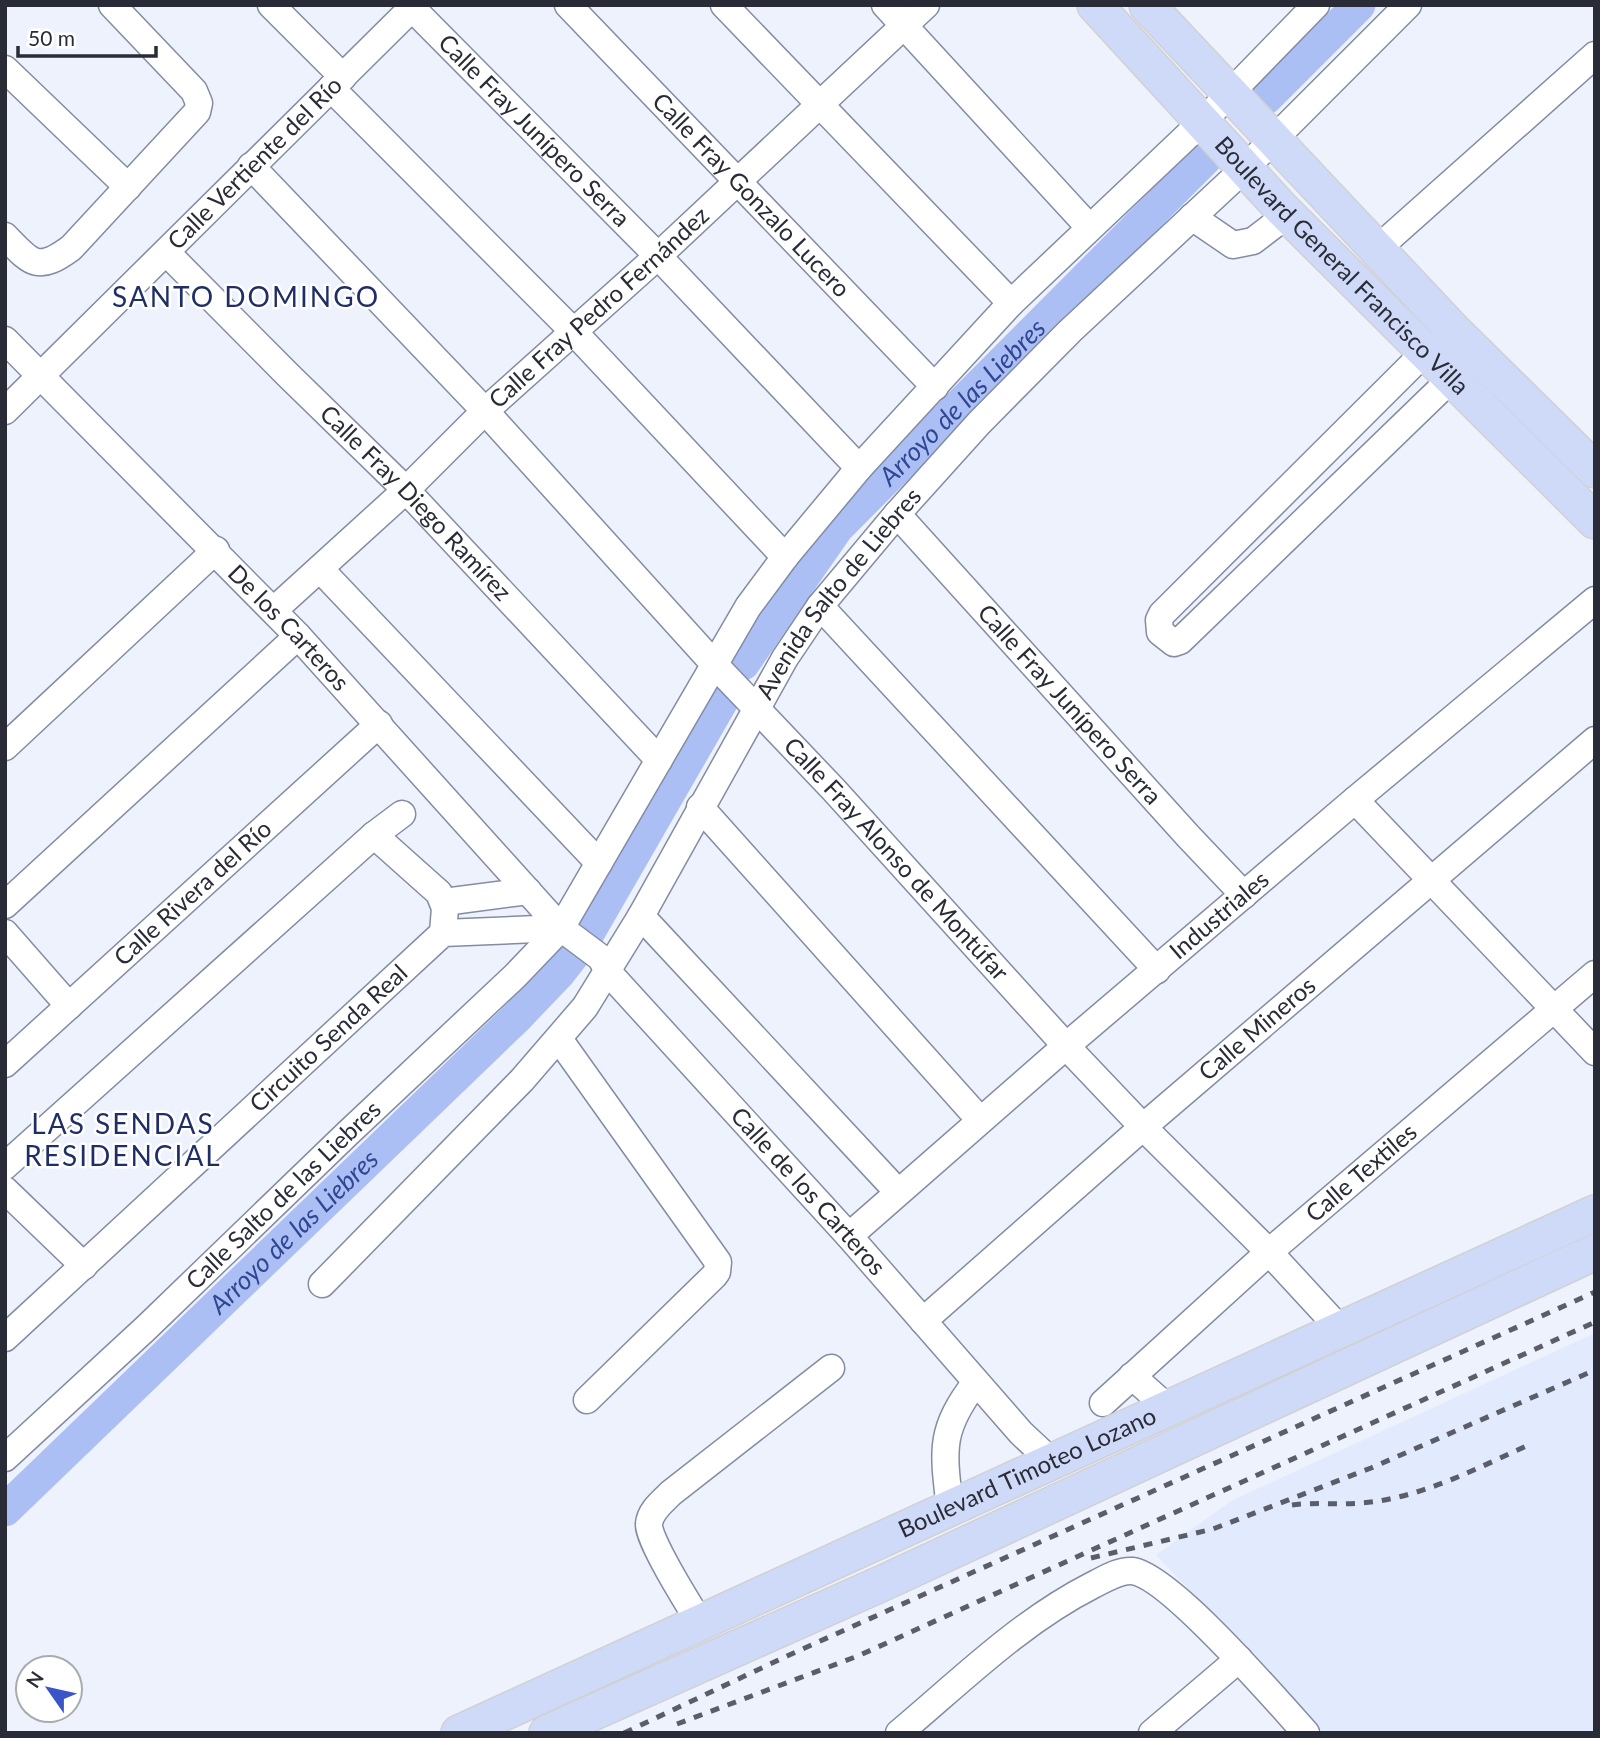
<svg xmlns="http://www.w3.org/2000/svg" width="1600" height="1738" font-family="Lato,sans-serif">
<rect width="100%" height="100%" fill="#eef2fc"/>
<path fill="#e2eafd" d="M 1595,1333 L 1595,1733 L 1324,1733 L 1156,1555 L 1231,1501 Z"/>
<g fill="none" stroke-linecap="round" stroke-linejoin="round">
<g stroke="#abbff5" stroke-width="33">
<path d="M 1266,98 L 1359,5"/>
<path id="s1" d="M 743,664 L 837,528 L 1206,158"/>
<path d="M 586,937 L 727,692"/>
<path id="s2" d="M 5,1510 L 517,1017 L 560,972 L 577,950"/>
</g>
<g stroke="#838ca2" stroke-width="29">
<g id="minor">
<path d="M 271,5 L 343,77"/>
<path id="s3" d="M 568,5 L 935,387"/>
<path d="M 724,5 L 1011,303"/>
<path d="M 885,5 L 1089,227"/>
<path id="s4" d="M 412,8 L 658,256 L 859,468"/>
<path d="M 5,69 L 128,187"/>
<path d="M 331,88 L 573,331 L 785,557"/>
<path id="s5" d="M 251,166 L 485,411 L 715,665 L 834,790 L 1066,1046 L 1143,1127 L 1269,1252 L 1340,1329"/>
<path d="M 1192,217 L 1233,245 L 1253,241 L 1287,215"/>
<path d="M 5,236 C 31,263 37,273 71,248 L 197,112 L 199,103 L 194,91 L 112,5"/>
<path d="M 1376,250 L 1595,55"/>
<path id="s6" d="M 166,252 L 288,375 L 406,490 L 659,760"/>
<path id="s7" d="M 5,340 L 298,636 L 561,928 L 601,958 L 608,972 L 849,1236 L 1021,1433 L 1052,1462"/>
<path d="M 1424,353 L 1162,614 L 1159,620 L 1160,632 L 1174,643 L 1180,641 L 1451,379"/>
<path id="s8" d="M 5,411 L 415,5"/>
<path id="s9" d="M 897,514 L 1188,836 L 1244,895"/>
<path d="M 321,570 L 599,863"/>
<path d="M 820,606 L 1157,970"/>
<path id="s10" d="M 274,610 L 406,490 L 485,411 L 658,256 L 926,5"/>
<path d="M 5,747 L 216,550"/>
<path d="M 1355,800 L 1595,1052"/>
<path d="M 700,807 L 980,1120"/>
<path d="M 374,835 L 439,893 L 445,908 L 443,933"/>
<path d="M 444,902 L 528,891"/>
<path d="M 5,905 L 298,636"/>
<path d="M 641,916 L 898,1192"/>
<path d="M 5,933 L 69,1006"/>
<path d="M 559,1039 L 718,1262 L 717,1272 L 714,1276 L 587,1400"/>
<path id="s11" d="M 5,1064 L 379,724"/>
<path d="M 5,1166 L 374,835 L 402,814"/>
<path d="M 5,1190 L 84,1266"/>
<path id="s12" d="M 849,1236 L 1066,1046 L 1355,800 L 1595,600"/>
<path id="s13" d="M 322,1284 L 522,1080 L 585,1007 L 641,916 L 785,658 L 820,606 L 897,514 L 979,423 L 1070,331 L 1245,168 L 1408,5"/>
<path id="s14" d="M 923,1321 L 1143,1127 L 1595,740"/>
<path id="s15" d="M 5,1338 L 443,933 L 561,928"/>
<path d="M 1132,1376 L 1169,1409"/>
<path id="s16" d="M 1103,1403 L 1269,1252 L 1595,974"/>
<path id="s17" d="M 5,1458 L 146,1328 L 347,1134 L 515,976 L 561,928 L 748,607 L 785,557 L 859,468 L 1011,303 L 1203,121 L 1316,5"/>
<path d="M 950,1508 C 943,1450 939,1430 976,1382"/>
<path d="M 699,1621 C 689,1605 647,1538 649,1524 C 650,1511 662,1502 671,1493 L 831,1368"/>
<path d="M 899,1733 C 961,1681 1020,1622 1093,1585 C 1105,1579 1119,1570 1132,1571 C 1169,1575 1277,1701 1306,1733"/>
<path d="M 1152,1733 L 1239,1659"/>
</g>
</g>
<g stroke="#d0d1d3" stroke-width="38">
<g id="major">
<path id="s18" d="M 1095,5 L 1282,209 L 1595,521"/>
<path d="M 1147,5 L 1453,330 L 1595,470"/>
<path id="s19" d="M 459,1733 L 1595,1213"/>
<path d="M 547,1733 L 885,1582 L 1595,1252"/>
</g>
</g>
<use href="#minor" stroke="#fff" stroke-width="26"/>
<use href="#major" stroke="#cfdaf8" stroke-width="35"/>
<g stroke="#5b5e68" stroke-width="5" stroke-dasharray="9 9" stroke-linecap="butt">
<path d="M 1292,1505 C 1315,1502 1339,1505 1362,1503 C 1422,1498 1477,1468 1531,1444"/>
<path d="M 1091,1558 L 1213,1529 L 1371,1468 L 1595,1370"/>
<path d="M 677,1724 L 858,1656 L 1595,1322"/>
<path d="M 624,1733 L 787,1656 L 1595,1292"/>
</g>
</g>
<g text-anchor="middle" stroke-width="5" stroke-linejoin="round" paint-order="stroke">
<g font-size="24" fill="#292c36" stroke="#fff">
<text dy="8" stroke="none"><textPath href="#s4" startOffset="173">Calle Fray Junípero Serra</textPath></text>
<text dy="8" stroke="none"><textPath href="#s8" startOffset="352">Calle Vertiente del Río</textPath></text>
<text dy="8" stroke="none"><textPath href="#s3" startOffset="264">Calle Fray Gonzalo Lucero</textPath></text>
<text dy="8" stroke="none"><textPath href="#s18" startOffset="359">Boulevard General Francisco Villa</textPath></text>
<text dy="8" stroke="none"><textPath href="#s10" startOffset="444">Calle Fray Pedro Fernández</textPath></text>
<text dy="8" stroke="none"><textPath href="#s6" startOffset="354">Calle Fray Diego Ramírez</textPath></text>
<text dy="8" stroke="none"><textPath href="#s13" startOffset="868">Avenida Salto de Liebres</textPath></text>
<text dy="8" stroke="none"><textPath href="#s7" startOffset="404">De los Carteros</textPath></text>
<text dy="8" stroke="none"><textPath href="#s9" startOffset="257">Calle Fray Junípero Serra</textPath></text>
<text dy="8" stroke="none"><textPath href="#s5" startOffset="947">Calle Fray Alonso de Montúfar</textPath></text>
<text dy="8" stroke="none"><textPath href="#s11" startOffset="254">Calle Rivera del Río</textPath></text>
<text dy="8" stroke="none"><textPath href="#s12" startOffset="490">Industriales</textPath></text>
<text dy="8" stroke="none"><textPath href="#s14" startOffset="444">Calle Mineros</textPath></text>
<text dy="8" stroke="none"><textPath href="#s15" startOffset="441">Circuito Senda Real</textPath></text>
<text dy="8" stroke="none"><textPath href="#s16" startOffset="346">Calle Textiles</textPath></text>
<text dy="8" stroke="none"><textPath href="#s7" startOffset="1172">Calle de los Carteros</textPath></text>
<text dy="8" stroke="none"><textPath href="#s17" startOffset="383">Calle Salto de las Liebres</textPath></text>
<text dy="8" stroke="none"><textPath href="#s19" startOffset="625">Boulevard Timoteo Lozano</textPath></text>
</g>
<g font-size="26" font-style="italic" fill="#314693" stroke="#fff">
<text dy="9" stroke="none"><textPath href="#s1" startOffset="343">Arroyo de las Liebres</textPath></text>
<text dy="9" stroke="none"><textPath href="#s2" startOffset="401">Arroyo de las Liebres</textPath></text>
</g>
<g font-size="28" letter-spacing="2" fill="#1f2e66" stroke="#fff">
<text x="246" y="307">SANTO DOMINGO</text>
<text x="123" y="1134">LAS SENDAS<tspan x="123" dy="32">RESIDENCIAL</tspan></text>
</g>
</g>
<rect width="1600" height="1738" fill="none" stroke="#292c36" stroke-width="14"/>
<g transform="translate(49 1689) rotate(304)"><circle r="33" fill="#ffffff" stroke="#a9abaf" stroke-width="2"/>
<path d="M0-5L12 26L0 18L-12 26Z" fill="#3955c7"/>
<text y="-10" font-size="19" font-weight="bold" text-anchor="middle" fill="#292c36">N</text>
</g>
<path d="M18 46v10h138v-10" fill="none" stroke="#292c36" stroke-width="3.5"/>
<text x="28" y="46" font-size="21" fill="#292c36" stroke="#ffffff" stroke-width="5" paint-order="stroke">50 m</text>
</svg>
